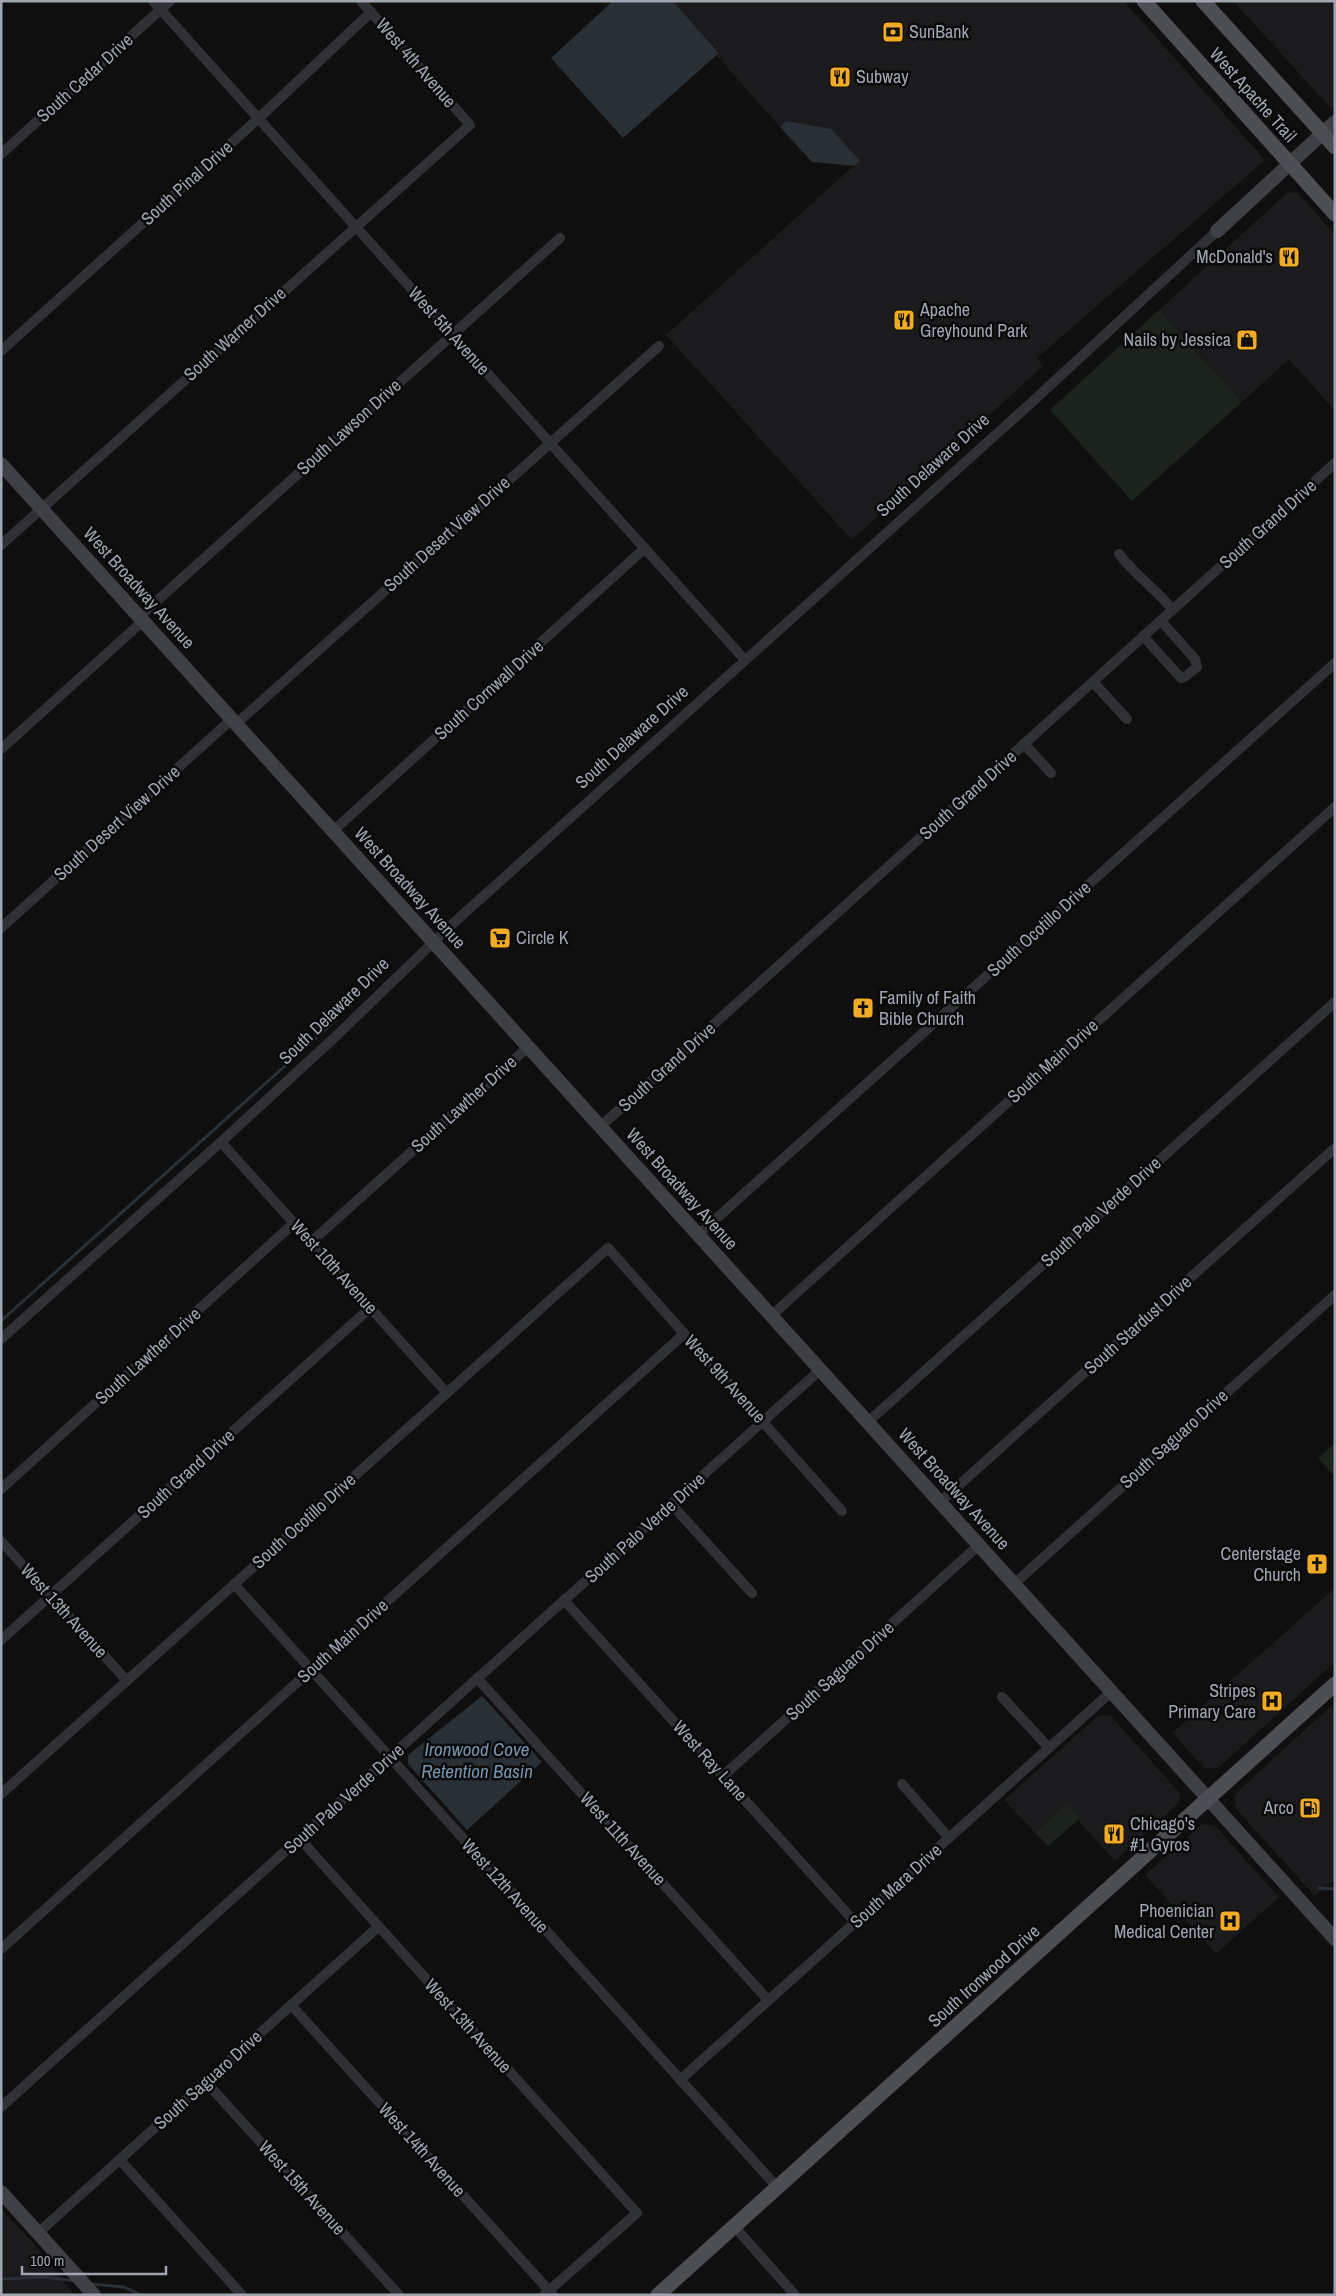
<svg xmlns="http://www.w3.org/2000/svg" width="1336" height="2296" font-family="'Archivo Narrow',sans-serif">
<rect width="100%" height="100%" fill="#0f0f10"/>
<g fill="#1b1b1d">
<path d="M 673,1 L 1124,1 L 1265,160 L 1037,358 L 1043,366 L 852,540 L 666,335 L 859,161 L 805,125 L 786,121 L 780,127 L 716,55 L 719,52 Z"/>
<path d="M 1233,1 L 1335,1 L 1335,105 L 1331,108 Z"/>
<path d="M 1288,192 L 1298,193 L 1335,235 L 1335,411 L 1289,359 L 1242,402 L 1159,310 Z"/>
<path d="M 1335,1588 L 1335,1662 L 1218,1768 L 1204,1768 L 1172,1733 Z"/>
<path d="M 1330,1707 L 1335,1712 L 1335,1879 L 1315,1896 L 1236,1809 L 1234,1797 L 1237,1792 Z"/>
<path d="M 1110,1715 L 1180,1793 L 1179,1803 L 1115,1861 L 1078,1820 L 1048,1846 L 1004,1800 L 1098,1716 Z"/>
<path d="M 1202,1824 L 1215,1826 L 1279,1897 L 1216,1954 L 1145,1875 Z"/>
<path d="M 1,2209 L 34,2244 L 74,2295 L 1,2295 Z"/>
</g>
<g fill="#1b231c">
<path d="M 1159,310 L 1242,402 L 1132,501 L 1050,410 Z"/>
<path d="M 1335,1443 L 1335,1477 L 1318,1458 Z"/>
<path d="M 1067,1804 L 1080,1818 L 1048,1846 L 1035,1832 Z"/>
</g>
<g fill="#282f35">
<path d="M 613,1 L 673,1 L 719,53 L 623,138 L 551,58 Z"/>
<path d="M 786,121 L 831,129 L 860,161 L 854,166 L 812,162 L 780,127 Z"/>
<path d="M 482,1696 L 542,1762 L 467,1830 L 408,1764 L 408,1755 Z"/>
</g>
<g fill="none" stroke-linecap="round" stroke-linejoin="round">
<g stroke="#282f35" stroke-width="3">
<path d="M 1,1321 L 336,1020"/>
<path d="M 1319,1888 L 1335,1889"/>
<path d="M 1,2279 L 44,2277 L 75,2281"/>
<path d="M 91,2284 L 124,2287 L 141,2295"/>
</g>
<g stroke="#303135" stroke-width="10">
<path d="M 153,1 L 745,660"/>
<path d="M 1,154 L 170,1"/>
<path d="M 1,351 L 258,119 L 371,12"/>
<path d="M 1,545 L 470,125 L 361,1"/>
<path d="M 1119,554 C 1135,575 1157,590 1173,610"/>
<path d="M 139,617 L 560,238"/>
<path d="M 1143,636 L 1181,678 L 1186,676 L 1197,667 L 1195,659 L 1161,621"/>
<path d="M 1093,682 L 1127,719"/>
<path d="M 236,724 L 659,346"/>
<path d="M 1024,744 L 1051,773"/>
<path d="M 1,749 L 143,621"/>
<path d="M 333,831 L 645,548"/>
<path d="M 1,928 L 232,719"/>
<path d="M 600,1127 L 1335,463"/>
<path d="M 221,1142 L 446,1392"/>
<path d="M 698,1235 L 1335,663"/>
<path d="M 311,1242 L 528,1047"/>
<path d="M 771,1316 L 1335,807"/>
<path d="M 1,1339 L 221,1142 L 333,1039 L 448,928 L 1032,402 L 1217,231"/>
<path d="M 868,1422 L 1335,1002"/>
<path d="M 1,1489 L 294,1223"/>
<path d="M 940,1502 L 1335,1148"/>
<path d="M 671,1504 L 752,1593"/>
<path d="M 1,1541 L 127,1681"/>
<path d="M 234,1584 L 777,2187"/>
<path d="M 1014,1584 L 1335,1295"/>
<path d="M 564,1600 L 855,1922"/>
<path d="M 1,1640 L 370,1308"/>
<path d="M 477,1678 L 768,2000"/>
<path d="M 1002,1697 L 1049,1748"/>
<path d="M 723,1776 L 979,1545"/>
<path d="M 902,1784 L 949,1838"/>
<path d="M 1,1794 L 608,1248 L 842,1511"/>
<path d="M 300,1839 L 637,2213 L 544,2295"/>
<path d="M 1,1949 L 684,1334"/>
<path d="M 291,2005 L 553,2295"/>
<path d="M 680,2080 L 1111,1692"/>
<path d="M 206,2082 L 399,2295"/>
<path d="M 1,2107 L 820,1370"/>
<path d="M 120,2160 L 242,2295"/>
<path d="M 734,2226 L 795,2295"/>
<path d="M 38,2233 L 378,1927"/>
</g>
<g stroke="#3e4045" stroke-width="14">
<path d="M 1217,231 L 1335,122"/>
<path d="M 1,464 L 1335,1939"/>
<path d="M 1,2192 L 94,2295"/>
</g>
<g stroke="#4c4e54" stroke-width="15">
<path d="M 1144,1 L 1335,214"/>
<path d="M 1203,1 L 1335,147"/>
<path d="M 658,2295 L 1335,1684"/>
</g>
</g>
<defs>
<g id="bank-square" transform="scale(1.125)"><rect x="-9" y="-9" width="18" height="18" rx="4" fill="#f1ab26" stroke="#0a0a0b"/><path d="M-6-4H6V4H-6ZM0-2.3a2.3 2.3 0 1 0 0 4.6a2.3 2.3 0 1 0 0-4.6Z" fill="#111"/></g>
<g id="restaurant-square" transform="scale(1.125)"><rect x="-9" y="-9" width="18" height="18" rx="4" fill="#f1ab26" stroke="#0a0a0b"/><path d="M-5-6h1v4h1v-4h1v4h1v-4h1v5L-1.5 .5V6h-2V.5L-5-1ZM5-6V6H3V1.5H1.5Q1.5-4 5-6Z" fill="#111"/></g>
<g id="shop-square" transform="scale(1.125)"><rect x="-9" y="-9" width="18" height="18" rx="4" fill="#f1ab26" stroke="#0a0a0b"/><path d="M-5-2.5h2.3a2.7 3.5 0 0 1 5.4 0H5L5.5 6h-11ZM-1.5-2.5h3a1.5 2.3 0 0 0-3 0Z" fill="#111"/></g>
<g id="supermarket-square" transform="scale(1.125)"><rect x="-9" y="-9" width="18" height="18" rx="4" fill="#f1ab26" stroke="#0a0a0b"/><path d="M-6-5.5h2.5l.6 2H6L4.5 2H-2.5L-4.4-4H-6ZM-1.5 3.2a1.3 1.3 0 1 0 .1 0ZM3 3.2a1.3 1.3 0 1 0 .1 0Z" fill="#111"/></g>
<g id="church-square" transform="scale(1.125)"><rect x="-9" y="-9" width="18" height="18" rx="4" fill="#f1ab26" stroke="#0a0a0b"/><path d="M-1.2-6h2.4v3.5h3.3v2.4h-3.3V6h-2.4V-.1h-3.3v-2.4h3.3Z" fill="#111"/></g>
<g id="hospital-square" transform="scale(1.125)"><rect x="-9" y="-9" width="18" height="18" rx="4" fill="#f1ab26" stroke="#0a0a0b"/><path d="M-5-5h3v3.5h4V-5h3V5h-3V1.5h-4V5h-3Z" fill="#111"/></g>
<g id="fuel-square" transform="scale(1.125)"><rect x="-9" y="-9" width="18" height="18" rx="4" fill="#f1ab26" stroke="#0a0a0b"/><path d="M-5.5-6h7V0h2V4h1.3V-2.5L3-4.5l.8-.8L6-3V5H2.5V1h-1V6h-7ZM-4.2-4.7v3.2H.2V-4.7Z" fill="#111"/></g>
</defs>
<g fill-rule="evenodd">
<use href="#bank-square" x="893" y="32"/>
<use href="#restaurant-square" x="840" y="77"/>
<use href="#restaurant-square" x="1289" y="257"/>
<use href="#restaurant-square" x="904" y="320"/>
<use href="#shop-square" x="1247" y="340"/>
<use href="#supermarket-square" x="500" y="938"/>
<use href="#church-square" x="863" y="1008"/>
<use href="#church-square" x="1317" y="1564"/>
<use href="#hospital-square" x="1272" y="1701"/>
<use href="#fuel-square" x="1310" y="1808"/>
<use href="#restaurant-square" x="1114" y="1834"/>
<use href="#hospital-square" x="1230" y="1921"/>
</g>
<g text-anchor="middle" stroke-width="5" stroke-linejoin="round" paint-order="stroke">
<g font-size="18" fill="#a0a5b1" stroke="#0a0a0b" text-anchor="start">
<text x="909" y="38">SunBank</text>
<text x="856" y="83">Subway</text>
<text x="1273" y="263" text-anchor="end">McDonald's</text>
<text x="920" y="316">Apache<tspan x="920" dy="21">Greyhound Park</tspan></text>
<text x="1231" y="346" text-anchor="end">Nails by Jessica</text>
<text x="516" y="944">Circle K</text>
<text x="879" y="1004">Family of Faith<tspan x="879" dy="21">Bible Church</tspan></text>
<text x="1301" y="1560" text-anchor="end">Centerstage<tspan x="1301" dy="21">Church</tspan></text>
<text x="1256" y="1697" text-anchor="end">Stripes<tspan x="1256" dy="21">Primary Care</tspan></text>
<text x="1294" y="1814" text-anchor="end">Arco</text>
<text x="1130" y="1830">Chicago's<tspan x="1130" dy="21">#1 Gyros</tspan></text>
<text x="1214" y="1917" text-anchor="end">Phoenician<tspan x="1214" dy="21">Medical Center</tspan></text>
</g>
<g font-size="18" fill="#a0a5b1" stroke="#0a0a0b">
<text transform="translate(416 63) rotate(49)" y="6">West 4th Avenue</text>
<text transform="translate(85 78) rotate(-42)" y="6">South Cedar Drive</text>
<text transform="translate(1253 95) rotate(48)" y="6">West Apache Trail</text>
<text transform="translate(187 183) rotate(-42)" y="6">South Pinal Drive</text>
<text transform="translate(449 331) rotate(48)" y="6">West 5th Avenue</text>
<text transform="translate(235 334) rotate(-42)" y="6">South Warner Drive</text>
<text transform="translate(349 427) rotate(-42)" y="6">South Lawson Drive</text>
<text transform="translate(933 465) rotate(-42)" y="6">South Delaware Drive</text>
<text transform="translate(1268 524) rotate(-42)" y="6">South Grand Drive</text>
<text transform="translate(447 534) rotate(-42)" y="6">South Desert View Drive</text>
<text transform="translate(139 588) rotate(48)" y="6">West Broadway Avenue</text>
<text transform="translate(489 690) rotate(-42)" y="6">South Cornwall Drive</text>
<text transform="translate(632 737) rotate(-42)" y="6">South Delaware Drive</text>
<text transform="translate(968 795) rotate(-42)" y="6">South Grand Drive</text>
<text transform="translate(117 823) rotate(-42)" y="6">South Desert View Drive</text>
<text transform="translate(410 888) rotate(48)" y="6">West Broadway Avenue</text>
<text transform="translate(1039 929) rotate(-42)" y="6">South Ocotillo Drive</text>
<text transform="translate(334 1011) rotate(-44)" y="6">South Delaware Drive</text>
<text transform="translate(1053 1061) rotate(-42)" y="6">South Main Drive</text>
<text transform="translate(667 1067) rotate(-42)" y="6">South Grand Drive</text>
<text transform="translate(464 1104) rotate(-42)" y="6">South Lawther Drive</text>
<text transform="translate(682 1189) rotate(48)" y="6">West Broadway Avenue</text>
<text transform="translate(1101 1212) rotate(-42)" y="6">South Palo Verde Drive</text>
<text transform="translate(334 1267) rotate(48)" y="6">West 10th Avenue</text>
<text transform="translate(1138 1325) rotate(-42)" y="6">South Stardust Drive</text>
<text transform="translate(148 1356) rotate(-42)" y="6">South Lawther Drive</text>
<text transform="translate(725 1379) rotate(48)" y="6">West 9th Avenue</text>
<text transform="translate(1174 1439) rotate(-42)" y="6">South Saguaro Drive</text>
<text transform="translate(186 1474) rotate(-42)" y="6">South Grand Drive</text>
<text transform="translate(954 1489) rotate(48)" y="6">West Broadway Avenue</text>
<text transform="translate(304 1521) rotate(-42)" y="6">South Ocotillo Drive</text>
<text transform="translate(645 1528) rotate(-42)" y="6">South Palo Verde Drive</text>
<text transform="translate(64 1611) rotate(48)" y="6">West 13th Avenue</text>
<text transform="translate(343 1641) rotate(-42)" y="6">South Main Drive</text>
<text transform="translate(840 1671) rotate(-42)" y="6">South Saguaro Drive</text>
<text transform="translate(710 1761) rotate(48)" y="6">West Ray Lane</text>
<text transform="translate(344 1799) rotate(-42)" y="6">South Palo Verde Drive</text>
<text transform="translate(623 1839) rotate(48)" y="6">West 11th Avenue</text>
<text transform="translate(505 1886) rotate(48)" y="6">West 12th Avenue</text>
<text transform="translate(896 1886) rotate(-42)" y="6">South Mara Drive</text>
<text transform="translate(984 1976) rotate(-42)" y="6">South Ironwood Drive</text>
<text transform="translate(468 2026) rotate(48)" y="6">West 13th Avenue</text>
<text transform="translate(208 2080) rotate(-42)" y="6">South Saguaro Drive</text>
<text transform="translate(422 2150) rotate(48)" y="6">West 14th Avenue</text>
<text transform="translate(302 2188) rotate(48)" y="6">West 15th Avenue</text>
</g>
<g font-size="19" font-style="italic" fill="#7694ad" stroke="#0a0a0b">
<text x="477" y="1756">Ironwood Cove<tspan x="477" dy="22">Retention Basin</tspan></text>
</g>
</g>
<rect width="1336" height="2296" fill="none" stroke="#a0a5b1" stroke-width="5"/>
<path d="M22 2266v8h144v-8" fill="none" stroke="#a0a5b1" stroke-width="2.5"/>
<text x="30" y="2266" font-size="15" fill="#a0a5b1" stroke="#0a0a0b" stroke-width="4" paint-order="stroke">100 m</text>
</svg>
